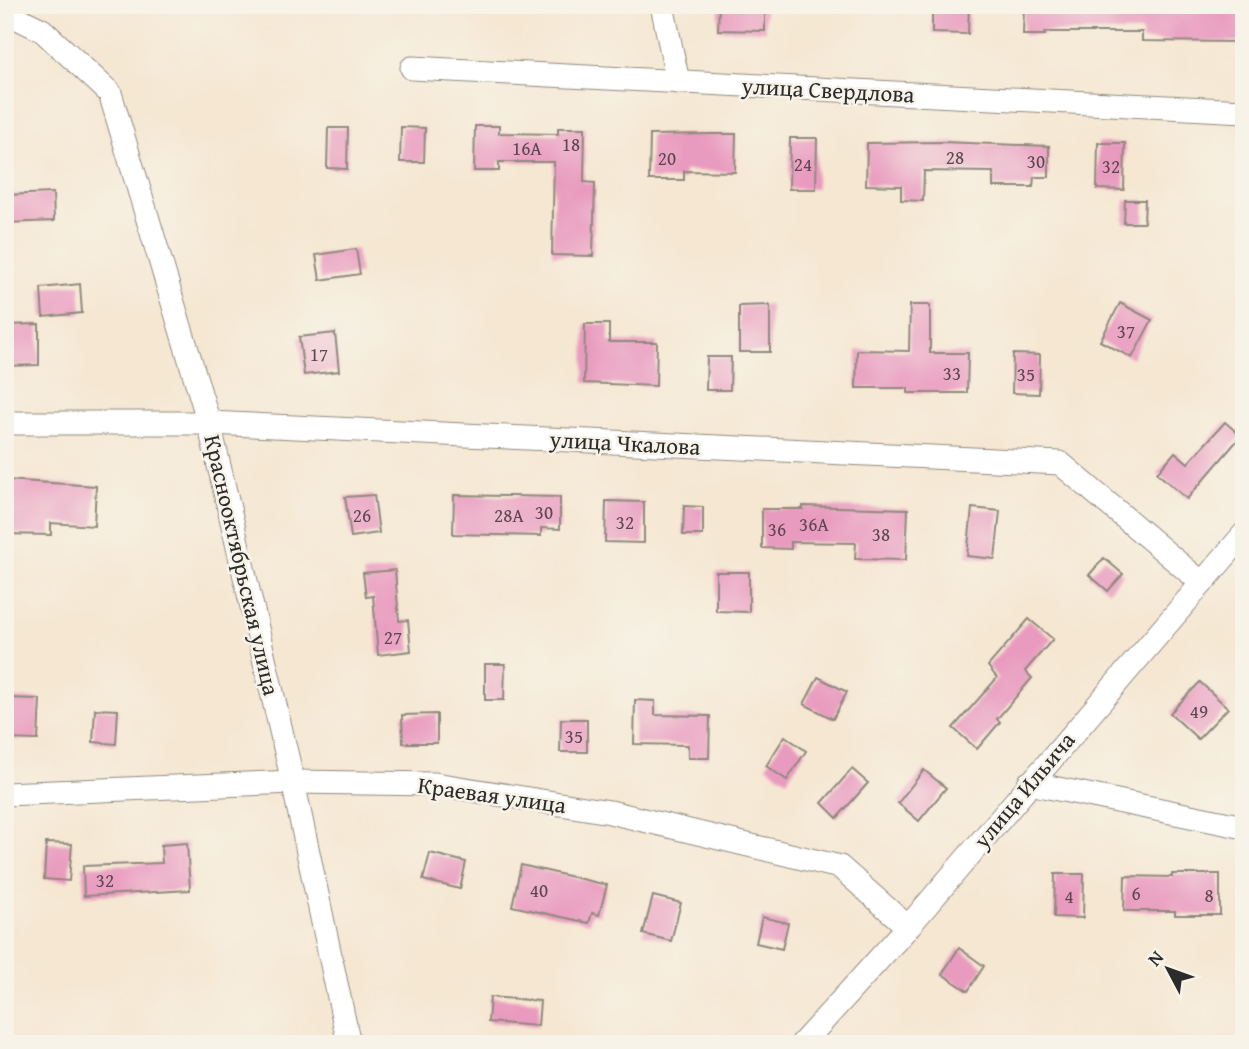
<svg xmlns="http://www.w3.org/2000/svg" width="1249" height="1049" font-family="'Gentium Book Plus',serif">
<rect width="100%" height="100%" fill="#f7f3e8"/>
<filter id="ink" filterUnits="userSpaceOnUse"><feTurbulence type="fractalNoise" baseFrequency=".0143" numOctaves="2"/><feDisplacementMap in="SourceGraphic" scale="14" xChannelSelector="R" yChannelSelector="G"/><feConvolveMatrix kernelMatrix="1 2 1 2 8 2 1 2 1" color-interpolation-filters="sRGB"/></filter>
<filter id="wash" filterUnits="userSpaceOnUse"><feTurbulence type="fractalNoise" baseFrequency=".00686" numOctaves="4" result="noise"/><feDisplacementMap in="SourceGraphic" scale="28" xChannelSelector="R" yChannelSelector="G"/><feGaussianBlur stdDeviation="1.57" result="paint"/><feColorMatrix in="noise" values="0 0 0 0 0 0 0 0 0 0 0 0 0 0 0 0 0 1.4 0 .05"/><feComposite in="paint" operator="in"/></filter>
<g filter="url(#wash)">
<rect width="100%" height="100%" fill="#f5e7d2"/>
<g id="blocks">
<g fill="#e99bbf">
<path d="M 719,5 L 765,5 L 765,31 L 718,30 Z"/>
<path d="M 932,5 L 969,5 L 968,34 L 932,33 Z"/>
<path d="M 1024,5 L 1241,5 L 1240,42 L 1142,41 L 1142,32 L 1045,32 L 1045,35 L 1023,35 Z"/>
<path d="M 475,126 L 499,126 L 499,133 L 558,134 L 558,128 L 585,128 L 584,182 L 595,183 L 593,256 L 552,255 L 554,162 L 499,162 L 499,171 L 474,171 Z"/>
<path d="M 401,127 L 425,128 L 424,162 L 400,162 Z"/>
<path d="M 328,128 L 348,128 L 347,169 L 327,168 Z"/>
<path d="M 713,134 L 736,134 L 735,172 L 684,171 L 684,180 L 649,180 L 650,135 Z"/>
<path d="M 790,138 L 817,138 L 816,189 L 789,189 Z"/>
<path d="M 942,142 L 1049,146 L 1049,177 L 1034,177 L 1033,187 L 993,187 L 993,172 L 924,171 L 923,201 L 901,200 L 901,186 L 866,185 L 867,143 Z"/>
<path d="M 1098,143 L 1125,143 L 1124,190 L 1097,189 Z"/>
<path d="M 53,193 L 54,221 L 5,223 L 5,195 Z"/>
<path d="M 1125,200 L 1145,200 L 1144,223 L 1124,223 Z"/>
<path d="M 356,249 L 360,274 L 320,280 L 316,255 Z"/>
<path d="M 80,284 L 82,313 L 43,317 L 41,288 Z"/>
<path d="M 1120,303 L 1152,320 L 1132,358 L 1100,341 Z"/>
<path d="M 770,305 L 770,352 L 739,352 L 739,306 Z"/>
<path d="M 910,305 L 930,305 L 930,353 L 968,353 L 967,393 L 908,393 L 908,388 L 856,388 L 857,350 L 909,351 Z"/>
<path d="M 39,324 L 39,365 L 5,366 L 5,325 Z"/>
<path d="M 585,324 L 609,324 L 609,342 L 657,342 L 656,386 L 584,383 Z"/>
<path d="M 335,333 L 339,371 L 304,375 L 299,337 Z"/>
<path d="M 1013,354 L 1040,355 L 1039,394 L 1012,393 Z"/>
<path d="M 707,357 L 731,357 L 730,390 L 706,390 Z"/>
<path d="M 1225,422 L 1241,436 L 1187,499 L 1157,473 L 1175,452 L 1188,463 Z"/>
<path d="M 5,480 L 96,486 L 94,526 L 51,523 L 51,535 L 5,534 Z"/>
<path d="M 374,495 L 379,533 L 351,537 L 345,497 Z"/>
<path d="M 454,495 L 560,497 L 560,529 L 541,528 L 541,536 L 453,534 Z"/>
<path d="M 606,501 L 644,502 L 644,543 L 605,542 Z"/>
<path d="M 684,506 L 703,507 L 703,535 L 683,535 Z"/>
<path d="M 803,506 L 908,509 L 906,560 L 855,559 L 856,543 L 791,542 L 791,549 L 762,548 L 762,509 L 803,509 Z"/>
<path d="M 972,508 L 1000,511 L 995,559 L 967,556 Z"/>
<path d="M 1104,558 L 1123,574 L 1108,591 L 1089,575 Z"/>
<path d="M 395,570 L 399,621 L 408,620 L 411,651 L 378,655 L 373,596 L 366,597 L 363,573 Z"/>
<path d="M 716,572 L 749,572 L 749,612 L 716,611 Z"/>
<path d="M 1029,619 L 1053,639 L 1025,671 L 1032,678 L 997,719 L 1000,722 L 977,749 L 953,728 L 997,678 L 988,666 Z"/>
<path d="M 485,664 L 505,664 L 504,700 L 485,700 Z"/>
<path d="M 818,677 L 847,692 L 833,719 L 804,704 Z"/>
<path d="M 1200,682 L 1228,708 L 1198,739 L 1170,713 Z"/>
<path d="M 5,698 L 40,699 L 38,740 L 5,739 Z"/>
<path d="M 635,700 L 655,701 L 655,715 L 710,716 L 709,758 L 688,758 L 688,745 L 634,744 Z"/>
<path d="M 95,709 L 118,710 L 116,744 L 93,742 Z"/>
<path d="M 437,714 L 437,743 L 403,743 L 402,715 Z"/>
<path d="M 561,719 L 587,719 L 587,752 L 560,752 Z"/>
<path d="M 785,736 L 806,751 L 787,780 L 766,766 Z"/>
<path d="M 852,769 L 868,783 L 837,818 L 822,803 Z"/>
<path d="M 924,770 L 946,788 L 919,821 L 898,803 Z"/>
<path d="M 46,843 L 72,844 L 69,881 L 44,879 Z"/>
<path d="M 187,843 L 190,890 L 84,896 L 83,866 L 162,863 L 161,845 Z"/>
<path d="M 430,853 L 466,862 L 460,889 L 423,880 Z"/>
<path d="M 521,865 L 607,885 L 599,915 L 592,913 L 589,923 L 512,906 Z"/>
<path d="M 1055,874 L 1084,874 L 1083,918 L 1054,917 Z"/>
<path d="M 1172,874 L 1220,874 L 1220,915 L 1175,915 L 1175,911 L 1124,911 L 1125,876 L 1172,877 Z"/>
<path d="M 653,896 L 681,903 L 671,941 L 643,934 Z"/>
<path d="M 762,917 L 788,923 L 782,949 L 756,943 Z"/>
<path d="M 959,948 L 984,966 L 968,991 L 942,974 Z"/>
<path d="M 490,997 L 540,1001 L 538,1026 L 488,1022 Z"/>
</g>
</g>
</g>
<g filter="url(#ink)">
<use href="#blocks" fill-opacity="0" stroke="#90897e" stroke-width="2"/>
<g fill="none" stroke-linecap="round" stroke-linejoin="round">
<g stroke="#90897e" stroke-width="25">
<g id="street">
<path d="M 662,5 L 678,82"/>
<path d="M 5,12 L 42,30 L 110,93 L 209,423 L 293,782 L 349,1044"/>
<path d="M 412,68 L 1244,111"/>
<path d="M 5,423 L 209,423 L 1060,463 L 1202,583"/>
<path d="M 1029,783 L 1244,827"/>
<path d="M 5,794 L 293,782 L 435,784 L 610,812 L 840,867 L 908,927"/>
<path d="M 802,1044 L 908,927 L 1244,534"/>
</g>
</g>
<use href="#street" stroke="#fff" stroke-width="23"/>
</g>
</g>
<g text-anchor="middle" stroke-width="5" stroke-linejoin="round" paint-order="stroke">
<g font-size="19" fill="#5a4750">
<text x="571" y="151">18</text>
<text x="527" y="155">16А</text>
<text x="955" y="164">28</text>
<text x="667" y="165">20</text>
<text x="1036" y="168">30</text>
<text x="803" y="171">24</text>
<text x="1111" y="173">32</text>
<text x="1126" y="338">37</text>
<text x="319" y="361">17</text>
<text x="952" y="380">33</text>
<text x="1026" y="381">35</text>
<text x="544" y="519">30</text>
<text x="362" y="522">26</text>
<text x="509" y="522">28А</text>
<text x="625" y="529">32</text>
<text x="814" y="531">36А</text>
<text x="777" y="536">36</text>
<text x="881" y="541">38</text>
<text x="393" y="644">27</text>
<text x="1199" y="718">49</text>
<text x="574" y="743">35</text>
<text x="105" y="887">32</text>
<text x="539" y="897">40</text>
<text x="1136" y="900">6</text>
<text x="1209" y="902">8</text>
<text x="1069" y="903">4</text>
</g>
<g font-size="23" fill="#2b2b2b" stroke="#f7f3e8">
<text transform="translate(828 90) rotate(3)" y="8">улица Свердлова</text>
<text transform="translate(625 443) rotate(3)" y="8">улица Чкалова</text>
<text transform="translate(242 565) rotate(77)" y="8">Краснооктябрьская улица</text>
<text transform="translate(1024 790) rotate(-50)" y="8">улица Ильича</text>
<text transform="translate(492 795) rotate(8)" y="8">Краевая улица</text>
</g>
</g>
<rect width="1249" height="1049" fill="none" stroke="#f7f3e8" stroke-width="28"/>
<g transform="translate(1168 969) rotate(311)" stroke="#f7f3e8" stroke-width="5" paint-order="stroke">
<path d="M0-5L12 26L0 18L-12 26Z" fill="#2b2b2b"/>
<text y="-10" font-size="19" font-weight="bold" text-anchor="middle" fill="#2b2b2b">N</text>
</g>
</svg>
